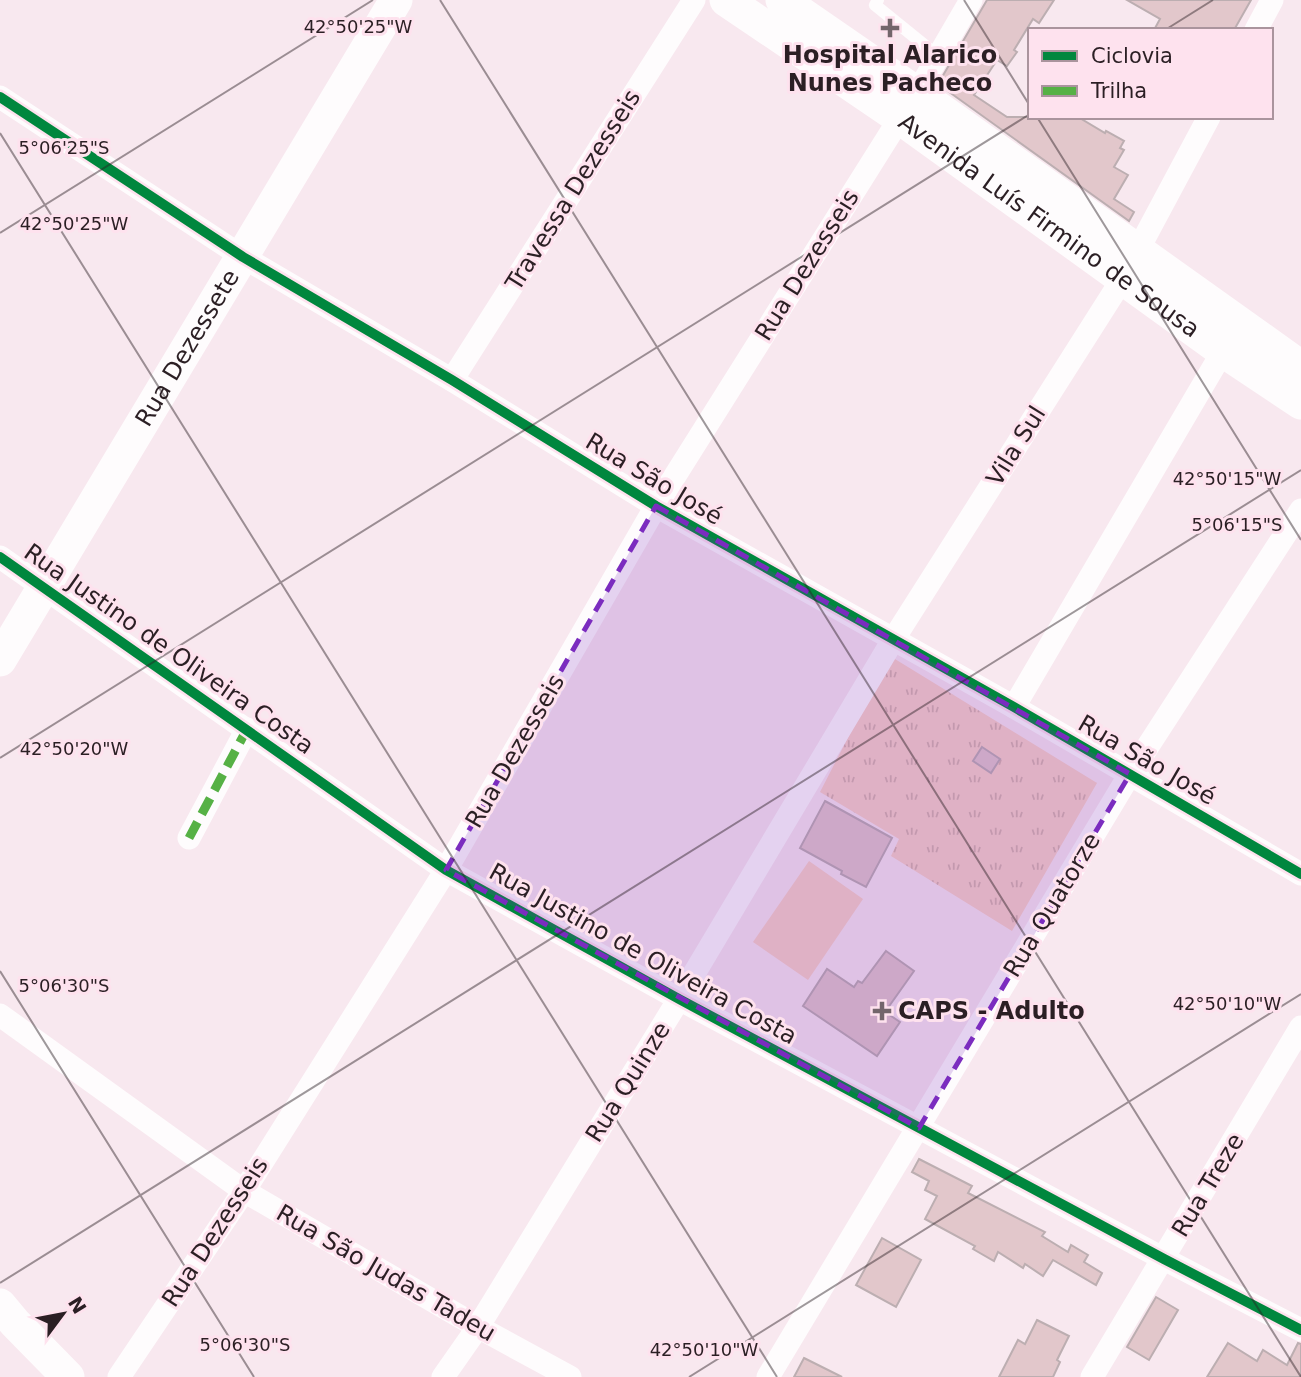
<svg xmlns="http://www.w3.org/2000/svg" width="1301" height="1377" font-family="'DejaVu Sans',sans-serif">
<defs>
<pattern id="grass-tufts" width="24" height="20" patternUnits="userSpaceOnUse" patternTransform="scale(1.75)"><rect width="24" height="20" fill="#f8d2c7"/><path d="M3 7l-1-3M5 7V3M7 7l1-3M15 17l-1-3M17 17v-4M19 17l1-3" fill="none" stroke="#d5b4ab"/></pattern>
</defs>
<rect width="100%" height="100%" fill="#f8e8ef"/>
<path fill="url(#grass-tufts)" d="M 890,656 L 1097,783 L 1012,931 L 891,856 L 899,839 L 820,792 Z"/>
<path fill="#f8d2c7" d="M 809,861 L 863,899 L 808,980 L 753,942 Z"/>
<g fill="#e2c7cb" stroke="#bcaeb1" stroke-width="2">
<path d="M 987,0 L 1054,0 L 1039,23 L 1033,19 L 1014,50 L 1017,52 L 1007,66 L 997,60 L 974,95 L 1007,117 L 1078,117 L 1105,133 L 1106,131 L 1124,141 L 1120,148 L 1124,150 L 1114,167 L 1128,175 L 1114,199 L 1134,212 L 1129,221 L 938,84 Z"/>
<path d="M 1127,0 L 1251,0 L 1234,30 L 1154,30 L 1160,19 Z"/>
<path d="M 982,747 L 1000,759 L 991,773 L 973,761 Z"/>
<path d="M 825,801 L 892,838 L 866,887 L 841,874 L 842,871 L 800,848 Z"/>
<path d="M 886,951 L 914,971 L 885,1012 L 900,1022 L 877,1056 L 803,1006 L 827,969 L 854,987 L 858,981 L 862,983 Z"/>
<path d="M 919,1159 L 972,1186 L 968,1193 L 1045,1232 L 1042,1236 L 1068,1252 L 1071,1245 L 1088,1255 L 1084,1262 L 1102,1273 L 1096,1285 L 1053,1260 L 1043,1276 L 1025,1264 L 1023,1268 L 998,1252 L 994,1261 L 973,1249 L 975,1246 L 925,1219 L 937,1196 L 925,1190 L 929,1181 L 912,1172 Z"/>
<path d="M 882,1238 L 921,1260 L 896,1307 L 856,1285 Z"/>
<path d="M 1156,1297 L 1178,1310 L 1149,1360 L 1127,1347 Z"/>
<path d="M 1037,1320 L 1069,1336 L 1057,1360 L 1060,1362 L 1053,1377 L 999,1377 L 1018,1340 L 1025,1344 Z"/>
<path d="M 1228,1343 L 1257,1361 L 1263,1350 L 1287,1365 L 1298,1343 L 1301,1344 L 1301,1377 L 1207,1377 Z"/>
<path d="M 804,1358 L 842,1377 L 794,1377 Z"/>
</g>
<g fill="none" stroke-linecap="round" stroke-linejoin="round">
<path stroke="#fefcfd" stroke-width="12" d="M 878,0 L 875,5 L 938,56"/>
<g stroke="#fefcfd" stroke-width="23">
<path d="M 1256,30 L 1272,0"/>
<path d="M 917,93 L 971,0"/>
<path d="M 0,97 L 243,257 L 452,380 L 656,506 L 1014,707 L 1301,874"/>
<path d="M 452,380 L 694,0"/>
<path d="M 0,557 L 446,870 L 679,999 L 1164,1259 L 1301,1330"/>
<path d="M 1014,707 L 1223,351"/>
<path d="M 189,838 L 247,729"/>
<path d="M 0,1015 L 244,1191 L 478,1327 L 570,1377"/>
<path d="M 119,1377 L 244,1191 L 446,870 L 656,506 L 900,118"/>
<path d="M 443,1377 L 478,1327 L 679,999 L 893,640 L 1123,278 L 1209,117"/>
<path d="M 768,1377 L 1130,774 L 1301,510"/>
<path d="M 1092,1377 L 1301,1027"/>
</g>
<g stroke="#fefcfd" stroke-width="33">
<path id="s1" d="M 726,0 L 900,118 L 1223,351 L 1301,403"/>
<path d="M 782,0 L 917,93 L 1301,367"/>
<path id="s2" d="M 0,660 L 396,0"/>
<path d="M 0,1305 L 15,1323 L 68,1377"/>
</g>
<path stroke="#56b145" stroke-width="9" stroke-dasharray="18 9" stroke-linecap="butt" d="M 189,838 L 247,729"/>
<g stroke="#fee2ee" stroke-width="15">
<g id="cycleway">
<path d="M 0,97 L 243,257 L 452,380 L 656,506 L 1014,707 L 1301,874"/>
<path d="M 0,557 L 446,870 L 679,999 L 1164,1259 L 1301,1330"/>
</g>
</g>
<use href="#cycleway" stroke="#00873e" stroke-width="10"/>
</g>
<path fill="#7b2cbf" fill-opacity="0.2" stroke="#7b2cbf" stroke-width="5" stroke-dasharray="14 9" stroke-linejoin="round" d="M 656,506 L 1130,774 L 919,1128 L 446,870 Z"/>
<path fill="none" stroke="#2b1f24" stroke-width="2" stroke-opacity="0.45" d="M 440,0 L 1301,1377M 964,0 L 1030,106M 1165,30 L 1213,0M 1037,117 L 1301,540M 0,133 L 777,1377M 0,233 L 373,0M 0,758 L 1030,114M 0,971 L 254,1377M 0,1283 L 1301,470M 689,1377 L 1301,994"/>
<g fill="#73656b" stroke="#fee2ee" stroke-width="2.5">
<path d="M886.5 17.5h7v7h7v7h-7v7h-7v-7h-7v-7h7z"/>
<path d="M878.5 1000.5h7v7h7v7h-7v7h-7v-7h-7v-7h7z"/>
</g>
<g text-anchor="middle" stroke-width="6" stroke-linejoin="round" paint-order="stroke">
<g font-size="24" font-weight="bold" fill="#2b1f24" stroke="#fee2ee">
<text x="890" y="63">Hospital Alarico<tspan x="890" dy="28">Nunes Pacheco</tspan></text>
<text x="898" y="1019" text-anchor="start">CAPS - Adulto</text>
</g>
<g font-size="24" fill="#2b1f24" stroke="#fee2ee">
<text transform="translate(573 190) rotate(-58)" y="8">Travessa Dezesseis</text>
<text dy="8" stroke="none"><textPath href="#s1" startOffset="394">Avenida Luís Firmino de Sousa</textPath></text>
<text transform="translate(807 265) rotate(-58)" y="8">Rua Dezesseis</text>
<text dy="8" stroke="none"><textPath href="#s2" startOffset="364">Rua Dezessete</textPath></text>
<text transform="translate(1016 446) rotate(-58)" y="8">Vila Sul</text>
<text transform="translate(654 479) rotate(31)" y="8">Rua São José</text>
<text transform="translate(169 649) rotate(35)" y="8">Rua Justino de Oliveira Costa</text>
<text transform="translate(515 751) rotate(-60)" y="8">Rua Dezesseis</text>
<text transform="translate(1147 760) rotate(30)" y="8">Rua São José</text>
<text transform="translate(1052 905) rotate(-59)" y="8">Rua Quatorze</text>
<text transform="translate(643 954) rotate(29)" y="8">Rua Justino de Oliveira Costa</text>
<text transform="translate(628 1082) rotate(-58)" y="8">Rua Quinze</text>
<text transform="translate(1208 1185) rotate(-59)" y="8">Rua Treze</text>
<text transform="translate(215 1232) rotate(-57)" y="8">Rua Dezesseis</text>
<text transform="translate(386 1273) rotate(30)" y="8">Rua São Judas Tadeu</text>
</g>
</g>
<g font-size="18" text-anchor="middle" fill="#2b1f24" stroke="#fee2ee" stroke-width="6" stroke-linejoin="round" paint-order="stroke">
<text x="358" y="33">42°50'25"W</text>
<text x="64" y="154">5°06'25"S</text>
<text x="74" y="230">42°50'25"W</text>
<text x="1227" y="485">42°50'15"W</text>
<text x="1237" y="531">5°06'15"S</text>
<text x="74" y="755">42°50'20"W</text>
<text x="64" y="992">5°06'30"S</text>
<text x="1227" y="1010">42°50'10"W</text>
<text x="245" y="1351">5°06'30"S</text>
<text x="704" y="1356">42°50'10"W</text>
</g>
<rect x="1028" y="28" width="245" height="91" fill="#fee2ee" stroke="#aa949d" stroke-width="2"/>
<rect x="1042" y="51" width="35" height="10" fill="#00873e" stroke="#aa949d" stroke-width="2"/>
<text x="1091" y="63" font-size="21" fill="#2b1f24">Ciclovia</text>
<rect x="1042" y="86" width="35" height="10" fill="#56b145" stroke="#aa949d" stroke-width="2"/>
<text x="1091" y="98" font-size="21" fill="#2b1f24">Trilha</text>
<g transform="translate(63 1314) rotate(58)" stroke="#fee2ee" stroke-width="5" paint-order="stroke">
<path d="M0-5L12 26L0 18L-12 26Z" fill="#2b1f24"/>
<text y="-10" font-size="19" font-weight="bold" text-anchor="middle" fill="#2b1f24">N</text>
</g>
</svg>
